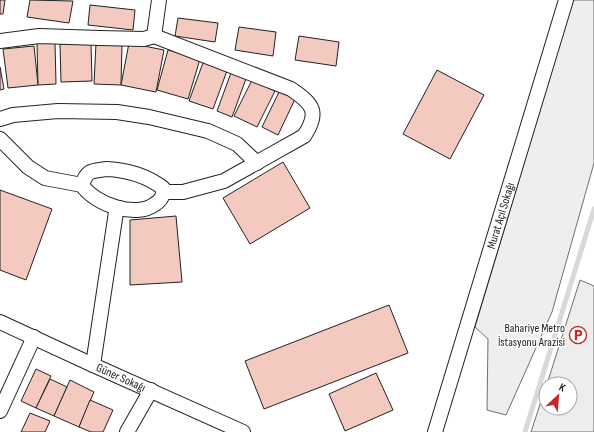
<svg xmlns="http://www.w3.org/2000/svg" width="594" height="432" font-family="'Sofia Sans Condensed',sans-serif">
<rect width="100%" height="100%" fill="#fff"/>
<path fill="#eee" stroke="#6f6f6f" d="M 573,0 L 594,0 L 594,163 L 552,312 L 506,415 L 487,410 L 488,339 L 475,327 Z"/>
<path fill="#ededed" stroke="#6f6f6f" d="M 580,280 L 594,286 L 594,432 L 531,432 L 546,386 L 546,408 L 570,408 L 570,384 L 547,384 Z"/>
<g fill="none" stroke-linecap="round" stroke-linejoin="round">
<path stroke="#d9d9d9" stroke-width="5" d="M 525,432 L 594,209"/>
</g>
<g fill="#f3c9c0" stroke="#222">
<path d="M 0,0 L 5,0 L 3,14 L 0,14 Z"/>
<path d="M 30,0 L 73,1 L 69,23 L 27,17 Z"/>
<path d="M 90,5 L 135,10 L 133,30 L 88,25 Z"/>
<path d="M 178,18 L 218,23 L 215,42 L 175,36 Z"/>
<path d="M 239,27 L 276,32 L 273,56 L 235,50 Z"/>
<path d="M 299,36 L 339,42 L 336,66 L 295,60 Z"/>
<path d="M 37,43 L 55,43 L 56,84 L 38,85 Z"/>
<path d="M 91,43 L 92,81 L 61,82 L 60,44 Z"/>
<path d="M 96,43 L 122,44 L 121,85 L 94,84 Z"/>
<path d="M 129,43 L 164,50 L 156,92 L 121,85 Z"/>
<path d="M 34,46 L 38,85 L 8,88 L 3,49 Z"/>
<path d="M 168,50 L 200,59 L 188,99 L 157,90 Z"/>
<path d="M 204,60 L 228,68 L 213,109 L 189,101 Z"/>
<path d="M 0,67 L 4,89 L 0,90 Z"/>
<path d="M 232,70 L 247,76 L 232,117 L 217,111 Z"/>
<path d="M 437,70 L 484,95 L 450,159 L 403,134 Z"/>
<path d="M 252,80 L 275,91 L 257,127 L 234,116 Z"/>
<path d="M 280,90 L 296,97 L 278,135 L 262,127 Z"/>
<path d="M 283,162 L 310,208 L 250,244 L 223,198 Z"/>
<path d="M 0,190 L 52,209 L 26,280 L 0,270 Z"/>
<path d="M 176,216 L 182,282 L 130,285 L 130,220 Z"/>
<path d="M 389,305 L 408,353 L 264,409 L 245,361 Z"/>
<path d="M 36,369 L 51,376 L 36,408 L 21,401 Z"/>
<path d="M 376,373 L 393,410 L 345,431 L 329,394 Z"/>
<path d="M 50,379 L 67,387 L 54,416 L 36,408 Z"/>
<path d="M 70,380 L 94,392 L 79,427 L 54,416 Z"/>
<path d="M 90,400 L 113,410 L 103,432 L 91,432 L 79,427 Z"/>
<path d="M 30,413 L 50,421 L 45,432 L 21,432 Z"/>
</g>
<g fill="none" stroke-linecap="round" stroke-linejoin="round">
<g stroke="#222" stroke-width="16">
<g id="street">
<path d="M 154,36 L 291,89 C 313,104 320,112 304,136 L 224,181 L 183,192 L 163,192"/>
<path d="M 0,41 L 39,36 L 100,38 L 144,39 L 154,36 L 159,0"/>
<path d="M 0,119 L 13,115 L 58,111 L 117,112 L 149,117 L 208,131 L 237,144 L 257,163"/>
<path d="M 0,139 L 28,167 L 45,178 L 82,185"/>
<path d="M 107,169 C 127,170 147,176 163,188 C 164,196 161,200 155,204 C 136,219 94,204 82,185 C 87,169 93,171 107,169 Z"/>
<path id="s1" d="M 0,322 L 93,365 L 243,432"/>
<path d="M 93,365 L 116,212 L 119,208"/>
<path d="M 0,411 L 34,337"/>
<path d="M 127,432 L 151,390"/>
<path id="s2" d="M 435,432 L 566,0"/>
</g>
</g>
<use href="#street" stroke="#fff" stroke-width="14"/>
</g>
<defs>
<g id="parking-ring" transform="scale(0.9)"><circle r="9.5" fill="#fff" stroke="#c62828" stroke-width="1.5"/><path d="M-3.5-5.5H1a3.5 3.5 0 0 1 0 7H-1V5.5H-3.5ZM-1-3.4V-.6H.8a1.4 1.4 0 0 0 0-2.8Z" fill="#c62828"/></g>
</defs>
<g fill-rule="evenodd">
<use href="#parking-ring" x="578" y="335"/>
</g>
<g text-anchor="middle" stroke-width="3" stroke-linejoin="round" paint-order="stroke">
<g font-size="12" fill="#222" stroke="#fff">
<text dy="4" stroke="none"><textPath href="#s2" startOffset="226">Murat Açıl Sokağı</textPath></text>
<text dy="4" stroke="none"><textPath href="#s1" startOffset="133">Güner Sokağı</textPath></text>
</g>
<g font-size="12" fill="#222" stroke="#fff" text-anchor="end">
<text x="565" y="332">Bahariye Metro<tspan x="565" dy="14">İstasyonu Arazisi</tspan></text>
</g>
</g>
<g transform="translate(558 396) rotate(26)"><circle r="19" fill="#ffffff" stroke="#a7a7a7"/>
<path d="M0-3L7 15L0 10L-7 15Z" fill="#c62828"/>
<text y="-6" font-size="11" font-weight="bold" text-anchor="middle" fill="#222222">K</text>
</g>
</svg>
